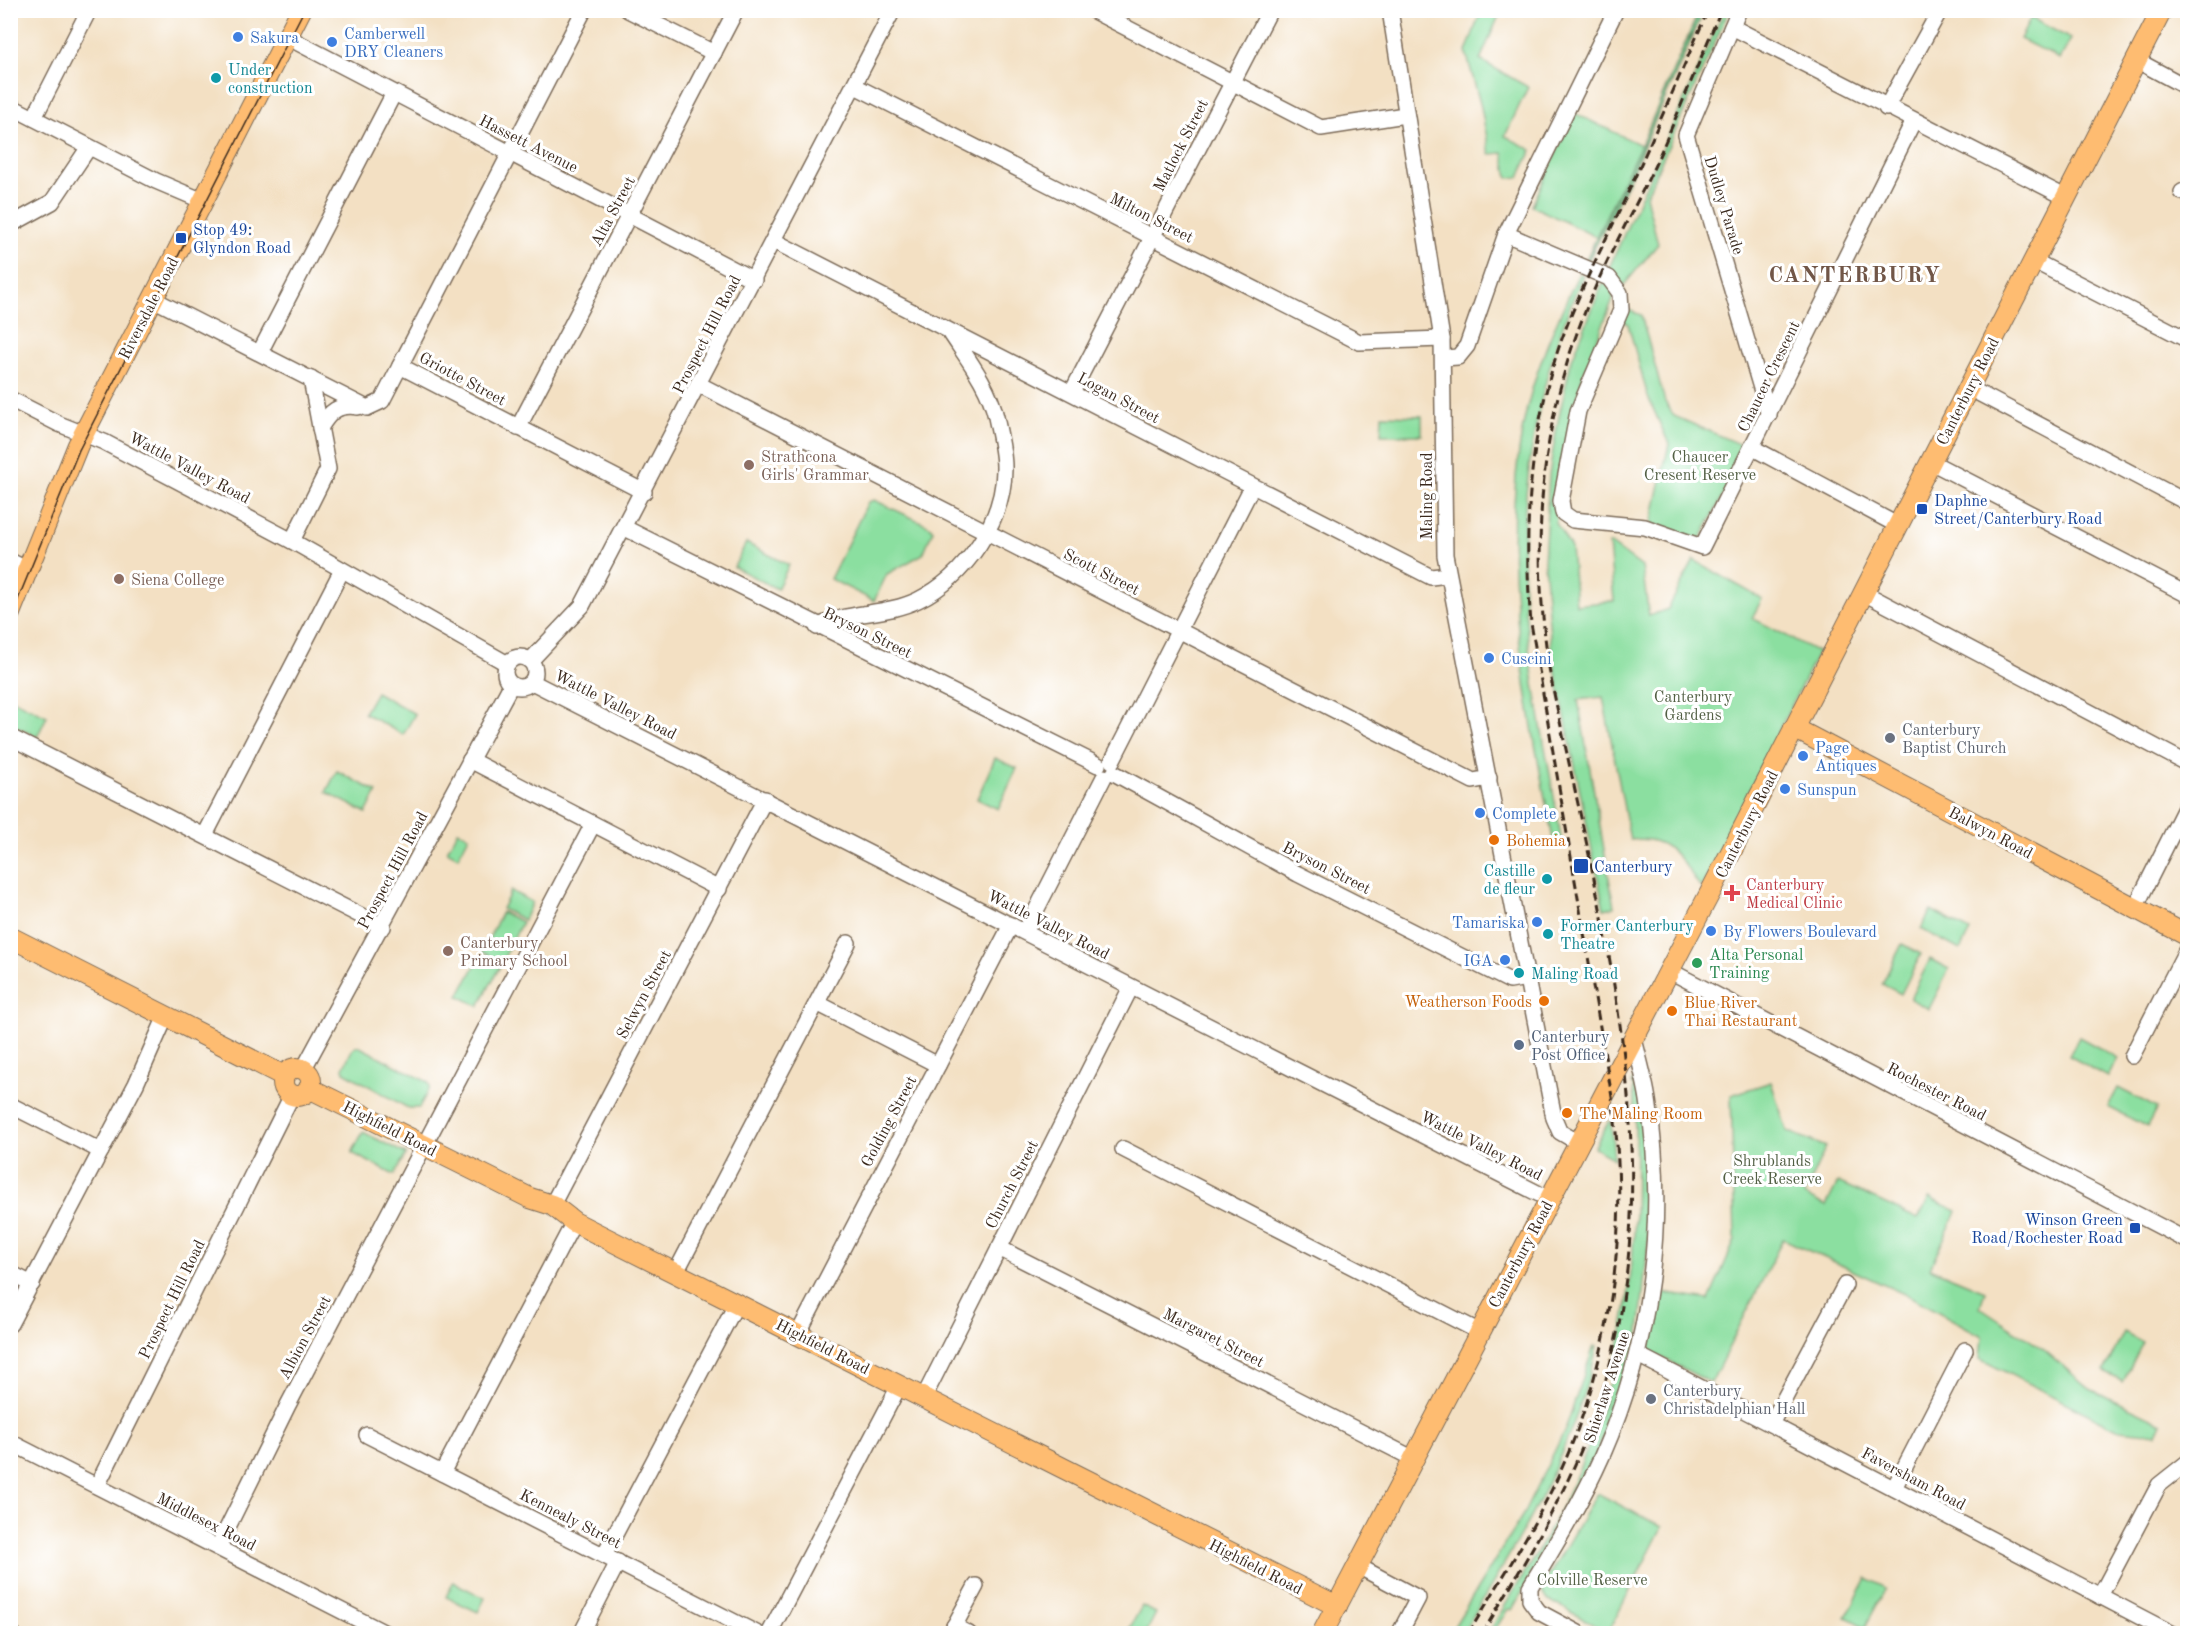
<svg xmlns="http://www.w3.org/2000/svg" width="2198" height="1644" font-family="'Old Standard TT',serif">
<defs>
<pattern id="forest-firs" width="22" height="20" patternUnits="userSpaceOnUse" patternTransform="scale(1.5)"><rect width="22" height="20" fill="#70be86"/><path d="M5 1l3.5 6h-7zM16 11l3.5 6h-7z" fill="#5d9b6d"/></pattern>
</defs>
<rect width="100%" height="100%" fill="#fff"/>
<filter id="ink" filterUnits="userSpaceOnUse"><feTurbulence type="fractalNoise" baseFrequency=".0167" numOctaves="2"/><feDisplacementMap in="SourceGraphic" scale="12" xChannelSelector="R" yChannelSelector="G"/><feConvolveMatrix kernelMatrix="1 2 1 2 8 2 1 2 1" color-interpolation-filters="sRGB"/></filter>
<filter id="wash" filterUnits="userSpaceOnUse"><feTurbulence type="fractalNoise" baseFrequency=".008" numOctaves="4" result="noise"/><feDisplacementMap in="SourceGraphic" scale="24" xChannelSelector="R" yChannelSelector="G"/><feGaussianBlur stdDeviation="1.35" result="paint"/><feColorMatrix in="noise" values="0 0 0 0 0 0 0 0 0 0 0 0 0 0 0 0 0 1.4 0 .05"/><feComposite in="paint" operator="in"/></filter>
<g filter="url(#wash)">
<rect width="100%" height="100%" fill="#f3e0c3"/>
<g fill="#8bdfa0" stroke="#63845f" stroke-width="1.5">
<path d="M 1478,11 L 1501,11 L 1480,60 L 1528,87 L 1505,136 L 1532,150 L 1519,177 L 1508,178 L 1503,153 L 1490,154 L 1481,107 L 1466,52 L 1480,14 Z"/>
<path d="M 1724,11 L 1729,11 L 1646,196 L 1658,244 L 1624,285 L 1608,270 Z"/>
<path d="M 2031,18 L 2071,39 L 2060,59 L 2020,39 Z"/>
<path d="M 1574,113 L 1641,145 L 1596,237 L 1532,206 Z"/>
<path d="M 1579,273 L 1583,275 C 1539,375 1519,482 1524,591 C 1528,675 1549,760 1562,844 L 1554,845 C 1528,709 1497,565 1523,426 C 1533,373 1556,322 1579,273 Z"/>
<path d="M 1603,282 L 1612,289 L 1613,299 L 1581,381 L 1556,505 L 1556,523 L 1571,548 L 1576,605 L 1614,601 L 1609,544 L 1611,544 L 1642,567 L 1649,616 L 1668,609 L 1694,560 L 1762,599 L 1752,618 L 1818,652 L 1701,888 C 1681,860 1669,834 1630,840 L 1603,697 L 1578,700 L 1614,907 L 1604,909 L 1551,648 L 1544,562 L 1549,475 L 1558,421 L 1571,362 Z"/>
<path d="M 1626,309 L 1641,315 L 1665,402 L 1674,416 L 1748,448 L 1700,540 L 1651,525 L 1669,444 L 1648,397 L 1628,324 L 1622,321 Z"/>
<path d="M 1382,415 L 1422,416 L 1422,435 L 1381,435 Z"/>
<path d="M 874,500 L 930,526 L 933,530 L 923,554 L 887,574 L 874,601 L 830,579 L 868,502 Z"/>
<path d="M 746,543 L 789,565 L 777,589 L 734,567 Z"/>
<path d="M 376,692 L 415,714 L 403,735 L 364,713 Z"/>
<path d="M 10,698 L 47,716 L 37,737 L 11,724 Z"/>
<path d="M 995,758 L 1017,768 L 998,809 L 977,799 Z"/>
<path d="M 337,771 L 377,792 L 366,813 L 326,792 Z"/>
<path d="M 458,831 L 469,836 L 458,857 L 447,851 Z"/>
<path d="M 511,891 L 532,902 L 524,920 L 502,909 Z"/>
<path d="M 1931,910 L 1970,931 L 1960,950 L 1921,929 Z"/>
<path d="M 502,912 L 522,922 L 502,962 L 482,952 Z"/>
<path d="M 1902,944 L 1921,954 L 1901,994 L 1882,984 Z"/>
<path d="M 480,956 L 500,966 L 479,1006 L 459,996 Z"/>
<path d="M 1930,959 L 1949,969 L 1929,1009 L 1910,999 Z"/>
<path d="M 2079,1037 L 2118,1058 L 2108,1077 L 2069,1056 Z"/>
<path d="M 358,1046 L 428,1082 L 430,1087 L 419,1108 L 408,1108 L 344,1072 L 343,1068 L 353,1048 Z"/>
<path d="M 1634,1078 L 1638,1081 L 1645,1110 L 1651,1215 L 1639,1333 L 1593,1465 L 1512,1610 L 1508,1609 L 1493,1633 L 1488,1634 C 1513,1591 1541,1549 1563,1504 C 1633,1362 1642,1239 1633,1084 L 1631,1084 Z"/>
<path d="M 1771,1082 L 1787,1131 L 1826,1147 L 1804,1195 L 1826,1206 L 1838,1182 L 1918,1219 L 1929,1198 L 1957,1211 L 1930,1268 L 1985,1291 L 1980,1307 L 2043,1349 L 2090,1389 L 2162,1423 L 2157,1434 L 2119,1430 L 1980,1359 L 1982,1336 L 1913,1298 L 1783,1239 L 1711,1383 L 1649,1351 L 1662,1293 L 1709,1300 L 1735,1240 L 1731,1095 Z"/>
<path d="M 2118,1088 L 2157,1108 L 2147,1127 L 2108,1107 Z"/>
<path d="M 1609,1121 L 1611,1123 L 1614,1159 L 1594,1148 Z"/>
<path d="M 363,1132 L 406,1154 L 394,1175 L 352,1153 Z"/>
<path d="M 2124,1332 L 2143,1342 L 2123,1382 L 2104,1372 Z"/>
<path d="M 1594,1346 L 1597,1347 C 1571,1457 1520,1538 1463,1633 L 1450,1633 L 1524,1513 L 1565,1430 Z"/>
<path d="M 1597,1493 L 1662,1527 L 1608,1633 L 1547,1599 L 1541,1589 Z"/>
<path d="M 1867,1578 L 1886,1588 L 1865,1627 L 1846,1617 Z"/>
<path d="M 453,1582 L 485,1598 L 478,1612 L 446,1597 Z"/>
<path d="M 1142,1606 L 1156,1613 L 1146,1633 L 1127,1633 Z"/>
</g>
<path fill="url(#forest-firs)" stroke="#567452" stroke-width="1.5" d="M 1699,11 L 1704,11 L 1626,186 L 1588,261 L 1586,259 L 1641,145 Z"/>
</g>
<g filter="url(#ink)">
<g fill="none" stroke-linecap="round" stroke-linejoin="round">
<g stroke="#7b6a58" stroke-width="18">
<g id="minor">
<path d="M 628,10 L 714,53"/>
<path d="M 1092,10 L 1321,128 L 1405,115"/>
<path d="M 1390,10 L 1442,339 L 1445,555 L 1554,1118 L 1560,1132 L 1579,1143"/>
<path d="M 1739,10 L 1686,135 L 1769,415"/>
<path d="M 1732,27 L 2067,198"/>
<path d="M 287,37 L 754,280"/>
<path d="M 2136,60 L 2188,88"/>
<path d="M 855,86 L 1359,342 L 1442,339"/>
<path d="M 10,106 L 156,181 L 203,201"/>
<path d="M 1886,108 L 1940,10"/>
<path d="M 34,118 L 89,10"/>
<path d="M 2182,192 L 2188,189"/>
<path d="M 10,225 L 52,202 L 89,147"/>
<path d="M 1506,234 L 1609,278 L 1620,293 L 1621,310 L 1578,411 L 1561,501 L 1563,513 L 1573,520 L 1645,527 L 1702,547 L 1913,122"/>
<path d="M 774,241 L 1431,577 L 1448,575"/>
<path d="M 2034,261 L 2188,340"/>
<path d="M 153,299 L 367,408 L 382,401 L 400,366 L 644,492"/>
<path d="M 260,352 L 394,93"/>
<path d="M 1443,358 L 1458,357 L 1467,346 L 1506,234 L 1616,10"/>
<path d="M 400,366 L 584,10"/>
<path d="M 700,385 L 1473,781 L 1489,778"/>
<path d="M 1969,388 L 2188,503"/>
<path d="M 1072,392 L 1270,10"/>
<path d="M 10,399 L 59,424 L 104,442 L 292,541 L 506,663"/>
<path d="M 320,428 C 330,411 338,404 358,407"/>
<path d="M 518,428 L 736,10"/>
<path d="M 1753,448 L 1899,526"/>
<path d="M 1931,462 L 2188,595"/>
<path d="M 625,528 L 1098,765"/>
<path d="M 292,541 L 328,469 L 311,379"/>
<path d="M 10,561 L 28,570"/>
<path d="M 1864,593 L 2188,764"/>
<path d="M 817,627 C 846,611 885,616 918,600 C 965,577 1005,520 1004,467 C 1004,451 999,432 996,417 C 989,386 967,358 950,332"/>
<circle cx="520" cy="672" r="15"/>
<path d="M 530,661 L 582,606 L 893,10"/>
<path d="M 532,682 L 1549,1199"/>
<path d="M 10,737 L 383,927"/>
<path d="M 470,760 L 719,889"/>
<path d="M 1112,761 L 1252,487"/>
<path d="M 1114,773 L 1298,874 L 1510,981 L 1527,978"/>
<path d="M 205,835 L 342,570"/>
<path d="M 2135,908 L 2188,802"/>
<path d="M 1025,932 L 1104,777"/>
<path d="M 1670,971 L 2188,1241"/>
<path d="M 817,1003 L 938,1065"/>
<path d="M 2132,1056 L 2188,947"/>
<path d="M 303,1070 L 511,685"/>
<path d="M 10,1105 L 101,1151"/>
<path d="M 1123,1149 L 1480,1332"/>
<path d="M 552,1205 L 765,799"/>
<path d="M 999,1248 L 1414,1459"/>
<path d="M 676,1272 L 848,943"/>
<path d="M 10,1273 L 32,1284"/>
<path d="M 10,1324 L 136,1084 L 166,1016"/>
<path d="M 798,1334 L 1011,925"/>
<path d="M 1638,1355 L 2173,1634"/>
<path d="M 924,1397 L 1131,987"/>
<path d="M 1771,1424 L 1845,1285"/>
<path d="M 367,1435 L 758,1634"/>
<path d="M 10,1442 L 387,1634"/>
<path d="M 442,1473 L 574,1222"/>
<path d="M 97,1486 L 292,1095"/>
<path d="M 1894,1488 L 1965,1350"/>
<path d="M 218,1547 L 288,1405 L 593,824"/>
<path d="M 604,1555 L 737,1303"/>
<path d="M 1358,1566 L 1418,1598 L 1399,1634"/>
<path d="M 2100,1596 L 2159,1485 L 2188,1462"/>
<path d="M 954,1626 L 969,1634"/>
<path d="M 10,1632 L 13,1634"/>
<path d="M 581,1634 L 618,1562"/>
<path d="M 769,1634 L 899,1386"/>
<path d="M 950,1634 L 976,1586"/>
<path d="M 1580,1634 L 1539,1612 L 1530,1600 L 1530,1587 C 1556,1544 1582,1501 1602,1456 C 1651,1344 1667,1220 1648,1100 C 1645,1080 1639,1059 1634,1039"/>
</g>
</g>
<g stroke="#7b6a58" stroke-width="22">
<g id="major">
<path d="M 10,613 L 78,445 L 301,10"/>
<path d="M 1794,728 L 2188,936"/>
<path d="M 10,937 L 284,1076"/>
<circle cx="297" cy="1082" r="14"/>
<path d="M 309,1088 L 530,1198 L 552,1205 L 574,1222 L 1337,1606"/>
<path d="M 1322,1634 L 1711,891 L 2162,10"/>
</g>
</g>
<use href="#minor" stroke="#fff" stroke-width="15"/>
<use href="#major" stroke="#febc71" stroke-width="20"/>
<path stroke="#3b2a1e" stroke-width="1.5" d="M 10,619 L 79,450 L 304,10"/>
<g stroke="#3b2a1e" stroke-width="3" stroke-dasharray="9 4.5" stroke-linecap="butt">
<path d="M 1468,1634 C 1499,1583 1531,1533 1557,1479 C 1612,1360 1630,1227 1612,1097 L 1531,623 C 1523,531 1529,439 1558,350 C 1576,297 1602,248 1626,197 C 1654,135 1681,73 1708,10"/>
<path d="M 1482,1634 C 1528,1557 1574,1482 1601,1396 C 1675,1158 1598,910 1550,674 C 1531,553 1538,432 1583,317 C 1603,264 1631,216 1655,165 C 1678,114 1699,62 1721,10"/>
</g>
</g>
</g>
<g fill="#3f7fe0" stroke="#fff" stroke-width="2">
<circle cx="238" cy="37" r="6"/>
<circle cx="332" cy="42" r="6"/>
<circle cx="1489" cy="658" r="6"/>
<circle cx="1803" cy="756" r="6"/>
<circle cx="1785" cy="789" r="6"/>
<circle cx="1480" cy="813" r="6"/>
<circle cx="1537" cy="922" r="6"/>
<circle cx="1711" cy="931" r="6"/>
<circle cx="1505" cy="960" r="6"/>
</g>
<g fill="#0f9aa8" stroke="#fff" stroke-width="2">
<circle cx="216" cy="78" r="6"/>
<circle cx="1547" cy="879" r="6"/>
<circle cx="1548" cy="934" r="6"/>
<circle cx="1519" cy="973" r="6"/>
</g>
<g fill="#1a4fb4" stroke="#fff" stroke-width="2">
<rect x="175" y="232" width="12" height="12" rx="3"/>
<rect x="1916" y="503" width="12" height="12" rx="3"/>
<rect x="1573" y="858" width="16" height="16" rx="3"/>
<rect x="2129" y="1222" width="12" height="12" rx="3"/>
</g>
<g fill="#8d6e63" stroke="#fff" stroke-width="2">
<circle cx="749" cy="465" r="6"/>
<circle cx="119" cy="579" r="6"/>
<circle cx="448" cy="951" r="6"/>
</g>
<g fill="#6b7280" stroke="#fff" stroke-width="2">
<circle cx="1890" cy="738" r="6"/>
<circle cx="1651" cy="1399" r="6"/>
</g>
<g fill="#e8710a" stroke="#fff" stroke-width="2">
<circle cx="1494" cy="840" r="6"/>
<circle cx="1544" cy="1001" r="6"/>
<circle cx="1672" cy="1011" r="6"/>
<circle cx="1567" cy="1113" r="6"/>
</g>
<path fill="#e0444e" stroke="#fff" stroke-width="2" d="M1729 884h6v6h6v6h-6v6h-6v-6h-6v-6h6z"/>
<circle fill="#2e9e5b" stroke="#fff" stroke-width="2" cx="1697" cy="963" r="6"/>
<circle fill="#5c6f8a" stroke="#fff" stroke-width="2" cx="1519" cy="1045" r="6"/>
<g text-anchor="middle" stroke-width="6" stroke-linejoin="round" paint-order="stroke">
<g font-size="16" fill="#366cbe" stroke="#fff" text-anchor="start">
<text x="344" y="39">Camberwell<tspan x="344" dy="18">DRY Cleaners</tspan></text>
<text x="250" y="43">Sakura</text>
<text x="1501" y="664">Cuscini</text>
<text x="1815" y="753">Page<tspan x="1815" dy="18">Antiques</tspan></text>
<text x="1797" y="795">Sunspun</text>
<text x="1492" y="819">Complete</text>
<text x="1525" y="928" text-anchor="end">Tamariska</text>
<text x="1723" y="937">By Flowers Boulevard</text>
<text x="1493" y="966" text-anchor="end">IGA</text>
</g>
<g font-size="16" fill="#0d838f" stroke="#fff" text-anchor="start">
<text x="228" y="75">Under<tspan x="228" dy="18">construction</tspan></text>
<text x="1535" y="876" text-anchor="end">Castille<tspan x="1535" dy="18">de fleur</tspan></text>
<text x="1560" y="931">Former Canterbury<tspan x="1560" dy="18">Theatre</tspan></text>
<text x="1531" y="979">Maling Road</text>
</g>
<g font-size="16" fill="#3b2a1e" stroke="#fff">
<text transform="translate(529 143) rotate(27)" y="6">Hassett Avenue</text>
<text transform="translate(1180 145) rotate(-63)" y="6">Matlock Street</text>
<text transform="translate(1725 205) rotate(73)" y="6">Dudley Parade</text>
<text transform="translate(612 211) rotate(-62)" y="6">Alta Street</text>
<text transform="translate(1152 217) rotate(27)" y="6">Milton Street</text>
<text transform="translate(148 308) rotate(-63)" y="6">Riversdale Road</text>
<text transform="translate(706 334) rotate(-63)" y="6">Prospect Hill Road</text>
<text transform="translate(1768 376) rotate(-64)" y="6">Chaucer Crescent</text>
<text transform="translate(463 378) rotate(28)" y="6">Griotte Street</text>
<text transform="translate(1967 391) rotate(-63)" y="6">Canterbury Road</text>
<text transform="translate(1119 397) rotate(28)" y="6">Logan Street</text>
<text transform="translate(190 467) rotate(28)" y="6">Wattle Valley Road</text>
<text transform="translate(1426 496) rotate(-90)" y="6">Maling Road</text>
<text transform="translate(1102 571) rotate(27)" y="6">Scott Street</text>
<text transform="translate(868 632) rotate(26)" y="6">Bryson Street</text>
<text transform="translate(616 704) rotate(27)" y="6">Wattle Valley Road</text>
<text transform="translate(1746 824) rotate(-63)" y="6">Canterbury Road</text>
<text transform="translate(1991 832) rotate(28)" y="6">Balwyn Road</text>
<text transform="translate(1327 867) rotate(27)" y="6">Bryson Street</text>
<text transform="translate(392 870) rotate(-62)" y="6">Prospect Hill Road</text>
<text transform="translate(1049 924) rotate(27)" y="6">Wattle Valley Road</text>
<text transform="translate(643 994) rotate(-62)" y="6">Selwyn Street</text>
<text transform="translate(1937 1091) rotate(27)" y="6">Rochester Road</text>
<text transform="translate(888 1121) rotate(-62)" y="6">Golding Street</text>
<text transform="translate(390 1128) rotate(27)" y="6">Highfield Road</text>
<text transform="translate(1482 1145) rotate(27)" y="6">Wattle Valley Road</text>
<text transform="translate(1011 1184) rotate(-63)" y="6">Church Street</text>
<text transform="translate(1520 1254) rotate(-62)" y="6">Canterbury Road</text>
<text transform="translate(171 1299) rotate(-64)" y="6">Prospect Hill Road</text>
<text transform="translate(304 1337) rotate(-62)" y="6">Albion Street</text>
<text transform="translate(1214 1337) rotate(27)" y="6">Margaret Street</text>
<text transform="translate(823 1346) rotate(27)" y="6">Highfield Road</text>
<text transform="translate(1606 1387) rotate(-72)" y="6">Shierlaw Avenue</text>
<text transform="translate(1914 1478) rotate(28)" y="6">Faversham Road</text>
<text transform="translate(571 1518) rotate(27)" y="6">Kennealy Street</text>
<text transform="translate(207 1521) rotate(27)" y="6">Middlesex Road</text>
<text transform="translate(1256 1566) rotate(27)" y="6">Highfield Road</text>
</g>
<g font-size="16" fill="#164399" stroke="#fff" text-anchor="start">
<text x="193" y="235">Stop 49:<tspan x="193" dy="18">Glyndon Road</tspan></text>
<text x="1934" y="506">Daphne<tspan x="1934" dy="18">Street/Canterbury Road</tspan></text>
<text x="1594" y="872">Canterbury</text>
<text x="2123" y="1225" text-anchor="end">Winson Green<tspan x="2123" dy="18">Road/Rochester Road</tspan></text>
</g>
<g font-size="16" fill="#785e54" stroke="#fff" text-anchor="start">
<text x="761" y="462">Strathcona<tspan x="761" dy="18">Girls' Grammar</tspan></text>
<text x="131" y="585">Siena College</text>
<text x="460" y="948">Canterbury<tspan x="460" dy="18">Primary School</tspan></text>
</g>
<g font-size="16" fill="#536045" stroke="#fff">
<text x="1700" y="462">Chaucer<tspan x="1700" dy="18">Cresent Reserve</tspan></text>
<text x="1693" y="702">Canterbury<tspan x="1693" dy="18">Gardens</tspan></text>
<text x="1772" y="1166">Shrublands<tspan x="1772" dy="18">Creek Reserve</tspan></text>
<text x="1592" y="1585">Colville Reserve</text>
</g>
<g font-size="16" fill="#5b616d" stroke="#fff" text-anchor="start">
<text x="1902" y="735">Canterbury<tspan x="1902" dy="18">Baptist Church</tspan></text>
<text x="1663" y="1396">Canterbury<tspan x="1663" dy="18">Christadelphian Hall</tspan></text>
</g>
<g font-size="16" fill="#c56008" stroke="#fff" text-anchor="start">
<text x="1506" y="846">Bohemia</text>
<text x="1532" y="1007" text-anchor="end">Weatherson Foods</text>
<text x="1684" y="1008">Blue River<tspan x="1684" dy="18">Thai Restaurant</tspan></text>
<text x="1579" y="1119">The Maling Room</text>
</g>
<g font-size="16" fill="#be3a42" stroke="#fff" text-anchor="start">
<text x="1746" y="890">Canterbury<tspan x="1746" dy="18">Medical Clinic</tspan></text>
</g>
<g font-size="16" fill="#27864d" stroke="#fff" text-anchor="start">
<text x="1709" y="960">Alta Personal<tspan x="1709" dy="18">Training</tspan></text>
</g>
<g font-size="16" fill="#4e5e75" stroke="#fff" text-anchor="start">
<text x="1531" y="1042">Canterbury<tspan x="1531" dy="18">Post Office</tspan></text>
</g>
<g font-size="22" font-weight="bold" letter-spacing="1.5" fill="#715647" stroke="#fff">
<text x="1855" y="282">CANTERBURY</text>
</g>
</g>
<rect width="2198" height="1644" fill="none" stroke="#fff" stroke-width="36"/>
</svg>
